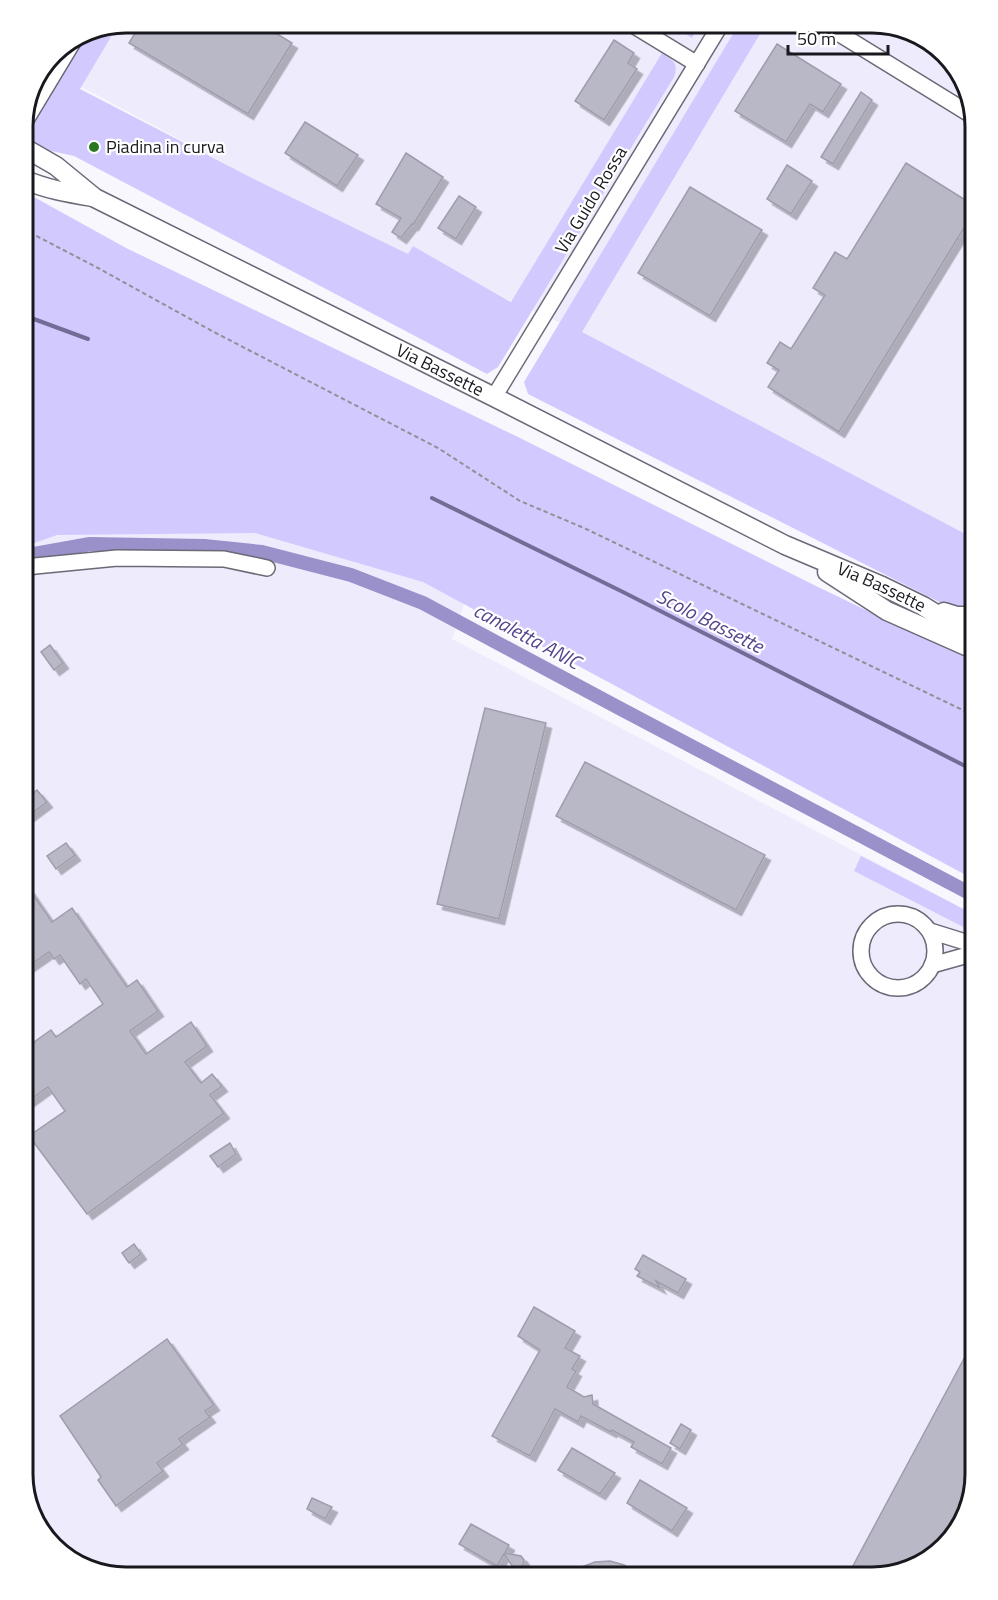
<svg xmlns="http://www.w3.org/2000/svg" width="998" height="1600" font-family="'Titillium Web',sans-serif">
<defs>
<filter id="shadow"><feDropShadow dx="5.5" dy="5.5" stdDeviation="0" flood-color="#0004"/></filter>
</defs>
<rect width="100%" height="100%" fill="#f7f7fd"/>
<g fill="#eeebfd">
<path d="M 879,23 L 929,40 L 965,80 L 975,126 L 975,539 L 581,332 L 505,298 L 413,246 L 408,254 L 258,181 L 46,68 L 53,53 L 87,30 Z"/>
<path d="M 23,191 L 126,248 L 522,439 L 452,639 L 975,915 L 975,1474 L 958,1531 L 918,1567 L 872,1577 L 120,1577 L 69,1560 L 33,1520 L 23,1474 Z"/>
</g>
<g fill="#d2cafe">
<path d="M 700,24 L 692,38 L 675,27 L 671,33 L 658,25 Z"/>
<path d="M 739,24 L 766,24 L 582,332 L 975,539 L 975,606 L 957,611 L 528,394 L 524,382 Z"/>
<path d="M 87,30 L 115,30 L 80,89 L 258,181 L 408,254 L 413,246 L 511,302 L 662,53 C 673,61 679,62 674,77 L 498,367 L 487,374 L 74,156 L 33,147 L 26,140 L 26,128 Z"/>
<path d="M 23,191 L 126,248 L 522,439 L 816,586 L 901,627 L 975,656 L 975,880 L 423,582 L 255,533 L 57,535 L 23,547 Z"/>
<path d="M 861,856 L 975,915 L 975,933 L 854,871 Z"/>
</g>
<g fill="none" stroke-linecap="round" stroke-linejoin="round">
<g stroke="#736c96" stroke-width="4">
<path d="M 23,315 L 88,339"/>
<path d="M 432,498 L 623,592 L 975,771"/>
</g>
<path stroke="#9a90ca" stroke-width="14" d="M 23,556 L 90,544 L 204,546 L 262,552 L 351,575 L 423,603 L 621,709 L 975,896"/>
</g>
<g fill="#b9b8c6" stroke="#9f9dab" stroke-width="1.5" filter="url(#shadow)">
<path d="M 269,29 L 292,43 L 248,114 L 129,43 L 137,30 Z"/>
<path d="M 614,40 L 634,53 L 628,63 L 637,69 L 604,120 L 575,101 Z"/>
<path d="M 777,44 L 841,84 L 823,112 L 810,104 L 786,142 L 735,111 Z"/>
<path d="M 861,92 L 872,100 L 833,164 L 821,157 Z"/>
<path d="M 305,122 L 358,155 L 337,186 L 285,153 Z"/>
<path d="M 406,153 L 443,177 L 413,225 L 412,224 L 401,238 L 392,232 L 401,218 L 376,204 Z"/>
<path d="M 906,163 L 975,206 L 975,210 L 839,432 L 768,387 L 779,370 L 767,363 L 780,342 L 791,349 L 825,295 L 813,288 L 835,252 L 847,259 Z"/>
<path d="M 787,165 L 812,181 L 791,214 L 767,199 Z"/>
<path d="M 690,187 L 762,230 L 710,316 L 638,273 Z"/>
<path d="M 459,196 L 476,207 L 456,239 L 438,228 Z"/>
<path d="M 50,645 L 63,663 L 54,670 L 41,652 Z"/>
<path d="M 485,708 L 546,723 L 499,919 L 437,904 Z"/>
<path d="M 585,762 L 765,855 L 736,910 L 556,816 Z"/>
<path d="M 37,790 L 47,802 L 23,820 L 23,801 Z"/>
<path d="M 66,843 L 75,855 L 56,869 L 47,856 Z"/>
<path d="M 23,880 L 52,922 L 72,908 L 127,987 L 137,980 L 158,1011 L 130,1031 L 146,1054 L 191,1022 L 207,1046 L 185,1062 L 201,1083 L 212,1074 L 222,1086 L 210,1095 L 224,1113 L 87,1214 L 29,1136 L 65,1111 L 48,1087 L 23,1105 L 23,1050 L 51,1030 L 56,1037 L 103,1004 L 86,979 L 80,984 L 60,955 L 54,959 L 49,952 L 23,970 L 23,939 L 33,932 L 23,916 Z"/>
<path d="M 230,1143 L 236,1154 L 218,1167 L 210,1156 Z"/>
<path d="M 134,1244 L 141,1254 L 129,1263 L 122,1253 Z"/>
<path d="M 643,1255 L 686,1279 L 678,1293 L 656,1281 L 660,1288 L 637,1276 L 640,1272 L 635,1269 Z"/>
<path d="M 534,1307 L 575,1331 L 565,1348 L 580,1356 L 572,1369 L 576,1371 L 567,1387 L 584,1397 L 592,1395 L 593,1404 L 671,1448 L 662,1464 L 631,1447 L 634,1442 L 612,1430 L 611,1432 L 581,1416 L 578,1422 L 555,1409 L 530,1456 L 492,1436 L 540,1350 L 518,1336 Z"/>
<path d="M 975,1338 L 975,1474 L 958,1531 L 918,1567 L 872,1578 L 847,1577 Z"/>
<path d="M 167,1339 L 214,1405 L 205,1411 L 210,1417 L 179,1439 L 183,1444 L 157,1463 L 163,1471 L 116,1506 L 98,1480 L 101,1477 L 60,1416 Z"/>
<path d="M 681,1424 L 691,1430 L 680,1449 L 670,1443 Z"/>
<path d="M 572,1448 L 615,1473 L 600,1494 L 558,1470 Z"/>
<path d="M 640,1480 L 687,1508 L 672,1531 L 627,1503 Z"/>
<path d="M 312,1498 L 332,1507 L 325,1519 L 307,1509 Z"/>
<path d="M 471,1524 L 509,1545 L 505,1553 L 521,1556 L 524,1560 L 523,1565 L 518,1568 L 513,1567 L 504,1554 L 497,1566 L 459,1544 Z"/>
<path d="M 610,1561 L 624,1565 L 642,1577 L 571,1577 L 582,1567 L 595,1562 Z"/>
</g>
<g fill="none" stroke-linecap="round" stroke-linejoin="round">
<g stroke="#6b6976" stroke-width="18">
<g id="minor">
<path d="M 822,23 L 973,116"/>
<path d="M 633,25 L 697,64"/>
<path d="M 494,397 L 721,24"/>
<path d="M 23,569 L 35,566 L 117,558 L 224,559 L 267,568"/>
<circle cx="898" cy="951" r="37"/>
<path d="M 930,931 L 975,945"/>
<path d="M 932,965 L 975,953"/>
</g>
</g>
<g stroke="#6b6976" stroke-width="21">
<g id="major">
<path d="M 23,122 L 73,39"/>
<path id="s1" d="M 23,147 L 56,166 L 95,198 L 494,397 L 785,545 L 882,586 L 923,606 L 949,622 L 975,632"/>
<path d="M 23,179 C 45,189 69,193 93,197"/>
<path d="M 827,572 L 887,611 L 975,650"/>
<path d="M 944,612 L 957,616 L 975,616"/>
</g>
</g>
<path stroke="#919096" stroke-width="2" stroke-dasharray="4.5 3" stroke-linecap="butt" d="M 23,229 L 98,268 L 212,331 L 438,448 L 520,501 L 584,528 L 975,716"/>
<use href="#minor" stroke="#fff" stroke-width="15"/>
<use href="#major" stroke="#fff" stroke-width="18"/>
</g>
<circle fill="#297821" stroke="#fff" stroke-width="2" cx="94" cy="147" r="6"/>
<g text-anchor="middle" stroke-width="4.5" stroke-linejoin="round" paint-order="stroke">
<g font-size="18" fill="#19181e" stroke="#fff" text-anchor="start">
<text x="106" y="153">Piadina in curva</text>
</g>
<g font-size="18" fill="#19181e" stroke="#fff">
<text transform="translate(591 200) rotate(-59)" y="6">Via Guido Rossa</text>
<text dy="6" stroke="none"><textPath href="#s1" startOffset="474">Via Bassette</textPath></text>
<text dy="6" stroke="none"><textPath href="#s1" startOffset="966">Via Bassette</textPath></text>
</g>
<g font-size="20" font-style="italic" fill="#56458d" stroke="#fff">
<text transform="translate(710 621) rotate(27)" y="7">Scolo Bassette</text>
<text transform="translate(527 636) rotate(28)" y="7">canaletta ANIC</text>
</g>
</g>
<path d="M0 0H998V1600H0ZM126 33H872A93 93 0 0 1 965 126V1474A93 93 0 0 1 872 1567H126A93 93 0 0 1 33 1474V126A93 93 0 0 1 126 33Z" fill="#fff" fill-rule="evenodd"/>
<path fill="none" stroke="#19181e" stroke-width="3" d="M126 33H872A93 93 0 0 1 965 126V1474A93 93 0 0 1 872 1567H126A93 93 0 0 1 33 1474V126A93 93 0 0 1 126 33Z"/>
<path d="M788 45v9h100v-9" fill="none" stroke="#19181e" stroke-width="3"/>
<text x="797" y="45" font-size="18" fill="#19181e" stroke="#ffffff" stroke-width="4.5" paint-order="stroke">50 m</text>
</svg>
